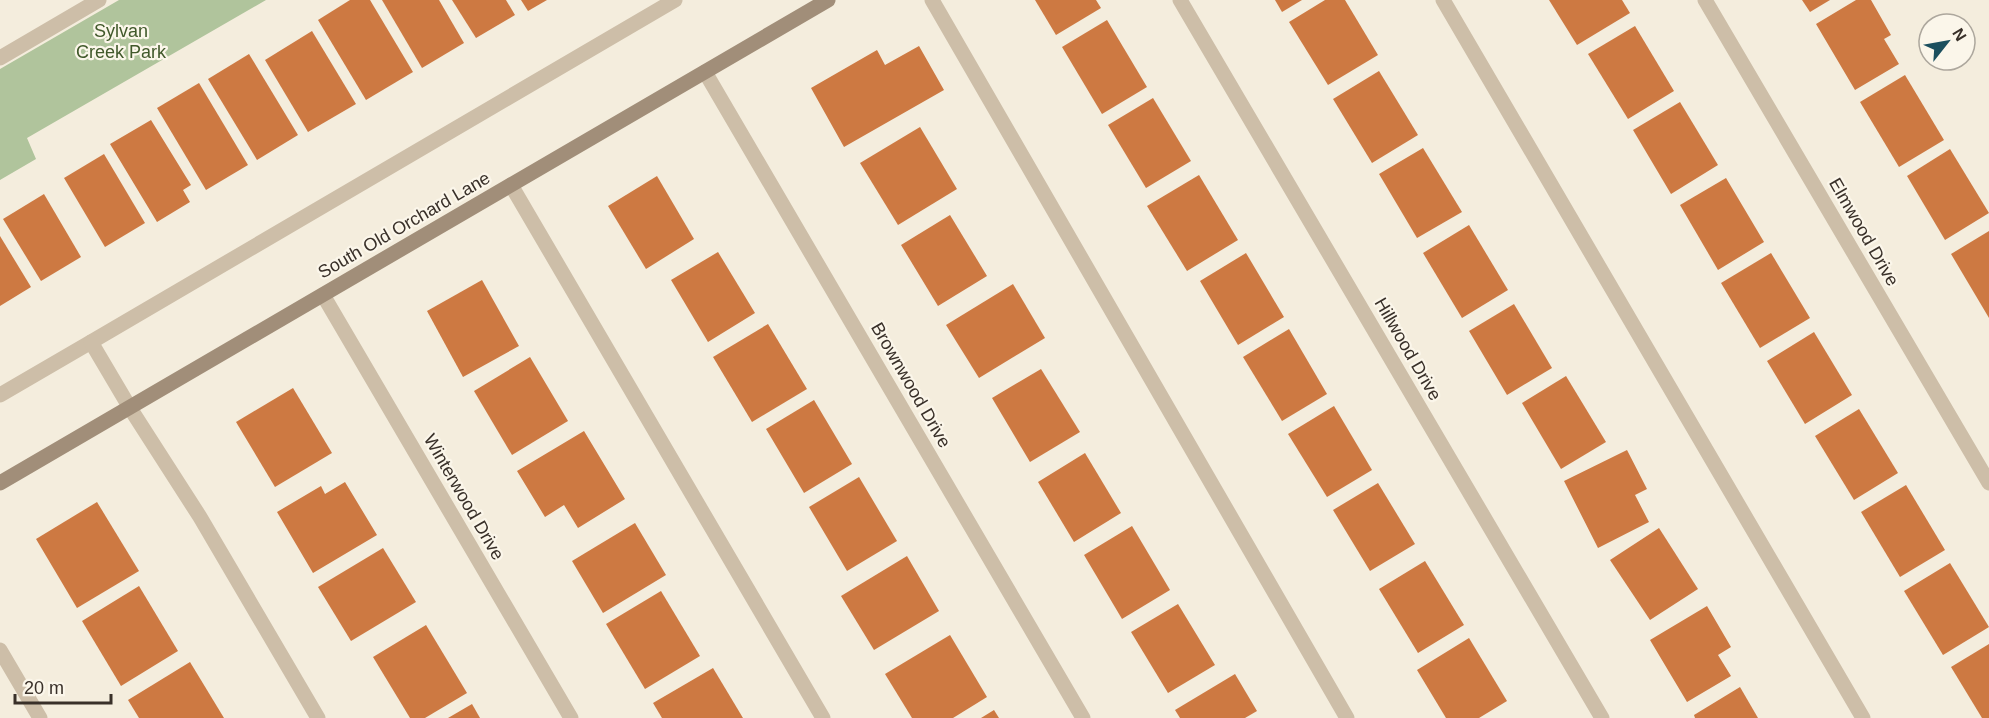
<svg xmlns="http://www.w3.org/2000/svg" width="1989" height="718" font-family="Arial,sans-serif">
<rect width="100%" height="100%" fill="#f4eddd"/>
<path fill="#b0c49c" d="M 119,0 L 266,0 L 27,138 L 36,159 L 0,180 L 0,69 Z"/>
<g fill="#cd7942">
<path d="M 350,0 L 370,0 L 413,72 L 366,100 L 318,20 Z"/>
<path d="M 382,0 L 439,0 L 464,43 L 422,68 Z"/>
<path d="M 452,0 L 506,0 L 515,15 L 476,38 Z"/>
<path d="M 521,0 L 547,0 L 528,11 Z"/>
<path d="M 1035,0 L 1096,0 L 1101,8 L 1056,35 Z"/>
<path d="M 1275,0 L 1302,0 L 1282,12 Z"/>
<path d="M 1325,0 L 1345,0 L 1378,55 L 1328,85 L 1289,22 Z"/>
<path d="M 1549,0 L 1622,0 L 1630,13 L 1577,45 Z"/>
<path d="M 1802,0 L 1830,0 L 1810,12 Z"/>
<path d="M 1856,0 L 1871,0 L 1891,35 L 1884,39 L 1899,64 L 1855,90 L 1816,24 Z"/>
<path d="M 1107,20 L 1147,87 L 1102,114 L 1062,47 Z"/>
<path d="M 1635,26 L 1674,91 L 1628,119 L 1588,54 Z"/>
<path d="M 312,31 L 356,104 L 308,132 L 265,60 Z"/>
<path d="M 919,46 L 944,90 L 844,147 L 811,88 L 877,50 L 885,65 Z"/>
<path d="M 249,54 L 298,135 L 257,160 L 208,79 Z"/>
<path d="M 1379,71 L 1418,135 L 1372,163 L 1333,99 Z"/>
<path d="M 1905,75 L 1944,140 L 1899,167 L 1860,102 Z"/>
<path d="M 199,83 L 248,165 L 206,190 L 157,108 Z"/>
<path d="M 1153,98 L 1191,161 L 1146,188 L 1108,125 Z"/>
<path d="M 1680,102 L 1718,165 L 1671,194 L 1633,130 Z"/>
<path d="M 151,120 L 191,185 L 183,190 L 190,202 L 157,222 L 110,144 Z"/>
<path d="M 920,127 L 957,189 L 898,225 L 860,163 Z"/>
<path d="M 1423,148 L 1462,212 L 1417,238 L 1379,174 Z"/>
<path d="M 1950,149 L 1989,213 L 1945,240 L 1907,176 Z"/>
<path d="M 104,154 L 145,223 L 105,247 L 64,178 Z"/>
<path d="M 1199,175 L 1238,240 L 1187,271 L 1147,206 Z"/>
<path d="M 657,176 L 694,239 L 646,269 L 608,206 Z"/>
<path d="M 1726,178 L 1764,242 L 1718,270 L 1680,205 Z"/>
<path d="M 44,194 L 81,257 L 41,281 L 3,219 Z"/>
<path d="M 950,215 L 987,276 L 938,306 L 901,245 Z"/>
<path d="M 1469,225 L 1508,290 L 1462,318 L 1423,253 Z"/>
<path d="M 1989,231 L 1989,318 L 1951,254 Z"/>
<path d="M 0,236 L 31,287 L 0,306 Z"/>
<path d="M 718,252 L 755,313 L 708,342 L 671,280 Z"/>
<path d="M 1246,253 L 1284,317 L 1238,345 L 1200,281 Z"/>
<path d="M 1771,253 L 1810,318 L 1760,348 L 1721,283 Z"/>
<path d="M 482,280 L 519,346 L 463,377 L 427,311 Z"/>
<path d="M 1013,284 L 1045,338 L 979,378 L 946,325 Z"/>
<path d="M 1514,304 L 1552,368 L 1507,395 L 1469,331 Z"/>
<path d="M 768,324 L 807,389 L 752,422 L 713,357 Z"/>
<path d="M 1289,329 L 1327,394 L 1282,421 L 1243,357 Z"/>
<path d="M 1814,332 L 1852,395 L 1805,424 L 1767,361 Z"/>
<path d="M 530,357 L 568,421 L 512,455 L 474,391 Z"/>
<path d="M 1041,369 L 1080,432 L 1030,462 L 992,398 Z"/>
<path d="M 1566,376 L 1606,442 L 1561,469 L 1522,403 Z"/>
<path d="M 293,388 L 332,453 L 275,487 L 236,422 Z"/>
<path d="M 814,400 L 852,464 L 804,493 L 766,429 Z"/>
<path d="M 1334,406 L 1372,470 L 1327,497 L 1288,434 Z"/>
<path d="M 1859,409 L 1898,473 L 1854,500 L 1815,436 Z"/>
<path d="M 584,431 L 625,499 L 578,528 L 564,505 L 545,517 L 517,471 Z"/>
<path d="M 1627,450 L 1647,489 L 1635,495 L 1649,522 L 1598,548 L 1564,481 Z"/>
<path d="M 1085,453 L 1121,513 L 1074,542 L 1038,482 Z"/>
<path d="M 859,477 L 897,541 L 847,571 L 809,507 Z"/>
<path d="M 345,482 L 377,535 L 313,573 L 277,512 L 321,486 L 325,494 Z"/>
<path d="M 1378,483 L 1415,544 L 1370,571 L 1333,510 Z"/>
<path d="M 1906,485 L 1945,550 L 1900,577 L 1861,512 Z"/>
<path d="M 97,502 L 139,571 L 77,608 L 36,539 Z"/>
<path d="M 635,523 L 666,575 L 603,613 L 572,561 Z"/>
<path d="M 1132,526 L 1170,590 L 1122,619 L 1084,555 Z"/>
<path d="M 1659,528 L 1698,589 L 1650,620 L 1610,560 Z"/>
<path d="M 383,548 L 416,602 L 351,641 L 318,587 Z"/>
<path d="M 907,556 L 939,611 L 874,650 L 841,596 Z"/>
<path d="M 1425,561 L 1464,625 L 1418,653 L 1379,589 Z"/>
<path d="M 1950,563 L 1989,627 L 1943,655 L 1904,591 Z"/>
<path d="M 139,586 L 178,651 L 121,686 L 82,621 Z"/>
<path d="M 661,591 L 700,656 L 645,689 L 606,624 Z"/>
<path d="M 1178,604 L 1215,665 L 1168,693 L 1131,632 Z"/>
<path d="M 1707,606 L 1731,647 L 1718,655 L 1731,676 L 1687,702 L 1650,640 Z"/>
<path d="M 426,625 L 467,693 L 425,718 L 410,718 L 373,657 Z"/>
<path d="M 950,635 L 987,697 L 953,718 L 912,718 L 885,674 Z"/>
<path d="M 1469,638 L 1507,701 L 1479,718 L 1446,718 L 1417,670 Z"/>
<path d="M 1989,644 L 1989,718 L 1982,718 L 1951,667 Z"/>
<path d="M 190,662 L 224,718 L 139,718 L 128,700 Z"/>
<path d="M 713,668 L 743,718 L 662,718 L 653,703 Z"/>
<path d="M 1235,674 L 1257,711 L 1245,718 L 1180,718 L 1175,710 Z"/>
<path d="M 1740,687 L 1758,718 L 1695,718 L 1694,715 Z"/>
<path d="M 472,704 L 480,718 L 448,718 Z"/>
<path d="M 994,710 L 999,718 L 981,718 Z"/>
</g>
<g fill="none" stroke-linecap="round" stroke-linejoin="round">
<g stroke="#cdbea8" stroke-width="15">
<path d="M 932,0 L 1347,718"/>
<path d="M 1443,0 L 1863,718"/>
<path d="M 0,58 L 99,0"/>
<path d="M 511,185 L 823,718"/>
<path d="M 0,395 L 91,342"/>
<path d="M 318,718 L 200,517 L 130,408 L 91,342 L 675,0"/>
</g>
<g stroke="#cdbea8" stroke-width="15">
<path d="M 1180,0 L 1602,718"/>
<path d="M 1705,0 L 1989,483"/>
<path d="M 705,72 L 1083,718"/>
<path d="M 323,295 L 571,718"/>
<path d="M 0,650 L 40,718"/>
</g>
<path stroke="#a18e79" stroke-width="15" d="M 0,483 L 828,0"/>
</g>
<g text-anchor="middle" stroke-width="4.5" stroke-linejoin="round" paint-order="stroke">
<g font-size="18" fill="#41592b" stroke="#fbf6ea">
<text x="121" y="37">Sylvan<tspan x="121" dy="21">Creek Park</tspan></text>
</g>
<g font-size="18" fill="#393029" stroke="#fbf6ea">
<text transform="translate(404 225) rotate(-30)" y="6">South Old Orchard Lane</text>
<text transform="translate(1864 232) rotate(60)" y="6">Elmwood Drive</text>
<text transform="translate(1408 349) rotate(60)" y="6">Hillwood Drive</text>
<text transform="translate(911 385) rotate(60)" y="6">Brownwood Drive</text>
<text transform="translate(464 497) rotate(60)" y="6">Winterwood Drive</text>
</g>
</g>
<g transform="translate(1947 42) rotate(59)"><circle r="28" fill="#fbf6ea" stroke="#ada79d" stroke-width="1.5"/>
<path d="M0-4.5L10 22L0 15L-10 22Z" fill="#1b4f5e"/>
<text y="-9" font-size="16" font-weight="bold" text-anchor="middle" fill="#393029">N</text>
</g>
<path d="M15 694v9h96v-9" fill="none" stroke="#393029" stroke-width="3"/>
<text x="24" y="694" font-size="18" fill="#393029" stroke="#fbf6ea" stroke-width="4.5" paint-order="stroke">20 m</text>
</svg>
